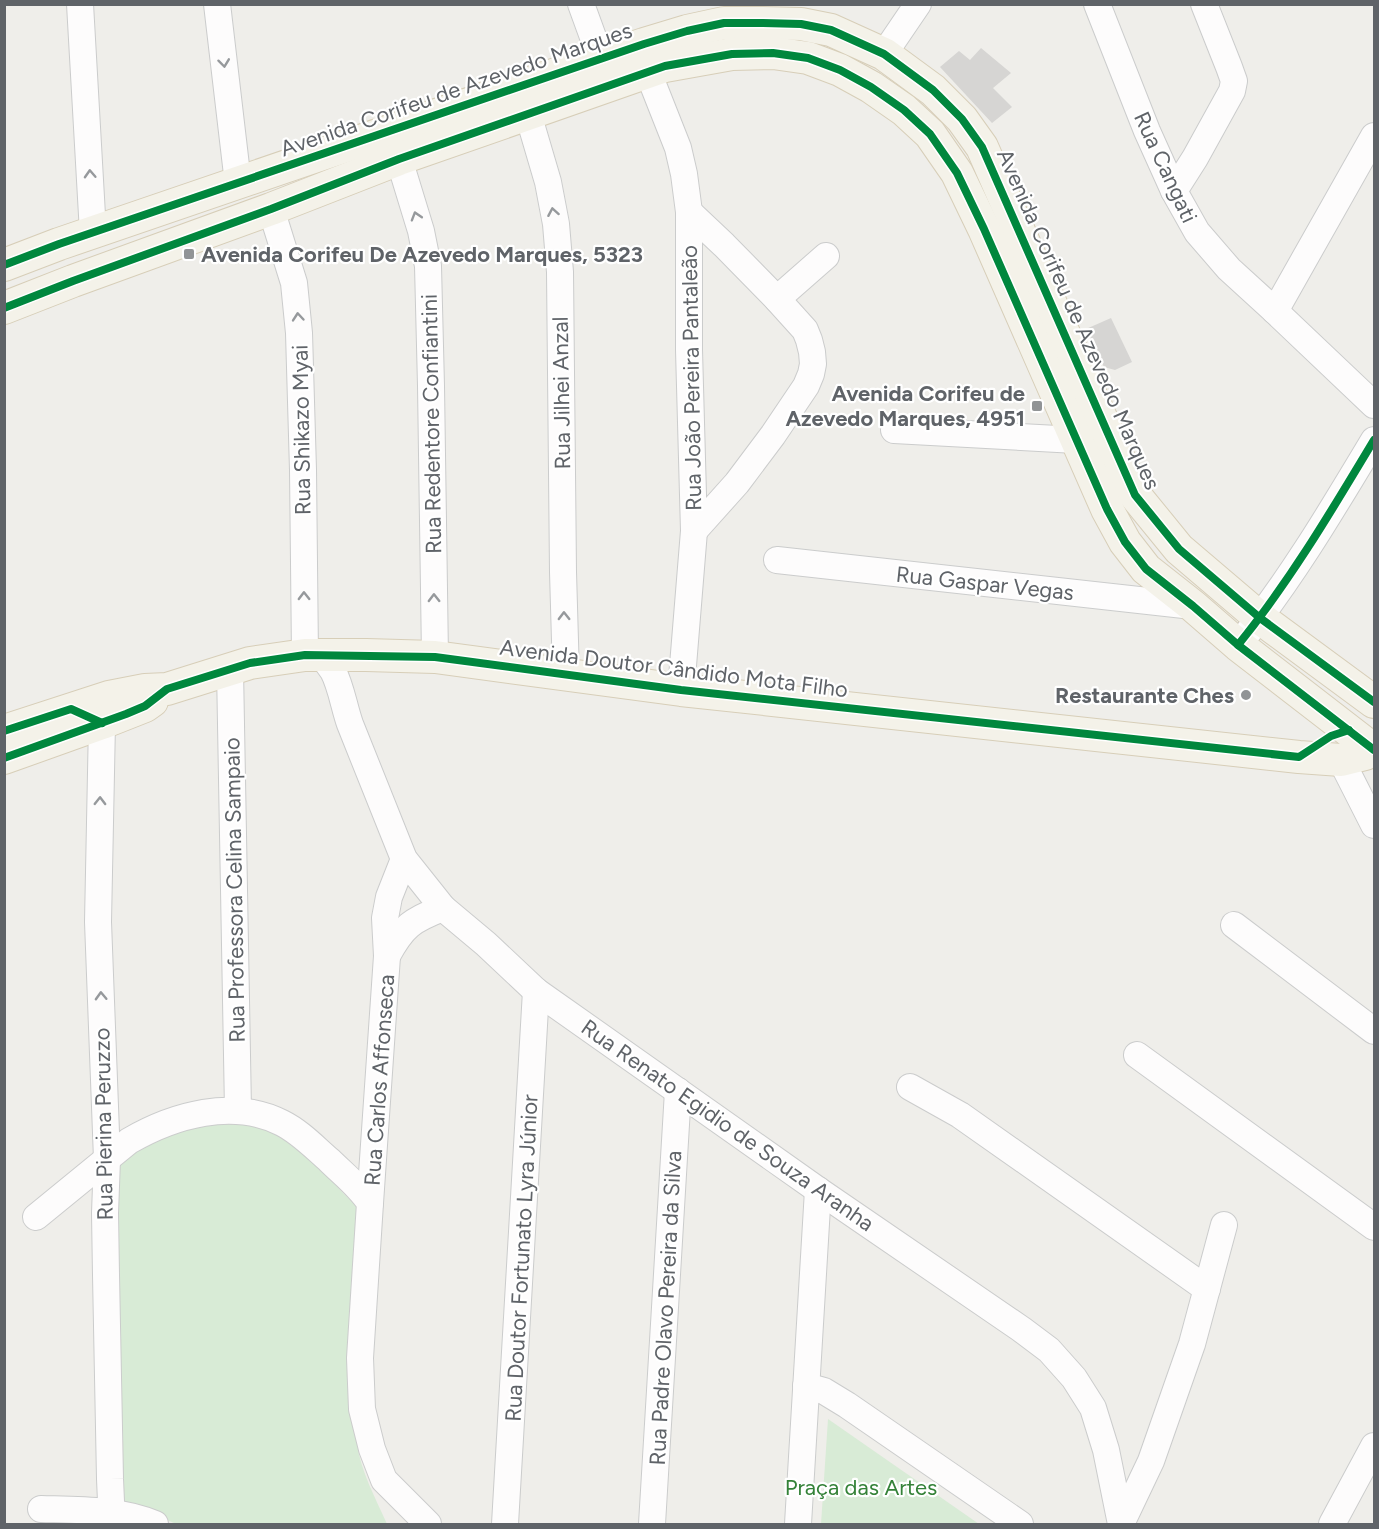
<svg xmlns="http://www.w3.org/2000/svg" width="1379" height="1529" font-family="Figtree,sans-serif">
<rect width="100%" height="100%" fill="#efeeea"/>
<g fill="#d8ebd6">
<path d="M 200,1121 L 253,1123 L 283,1139 L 315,1163 L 345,1195 L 362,1211 L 355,1415 C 355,1425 356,1434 357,1444 C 361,1472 376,1499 387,1524 L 176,1524 L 163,1518 L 123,1505 L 116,1171 L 122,1157 L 131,1147 Z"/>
<path d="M 828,1419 L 979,1524 L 821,1524 Z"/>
</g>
<g fill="#d6d5d3">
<path d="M 981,48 L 1011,73 L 993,88 L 1012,107 L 992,123 L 940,67 L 959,51 L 970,60 Z"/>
<path d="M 1111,318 L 1132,362 L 1115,370 L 1104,367 L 1086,329 Z"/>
</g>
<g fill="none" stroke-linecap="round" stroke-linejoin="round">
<g stroke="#cbcccc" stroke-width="28">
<g id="minor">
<path d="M 80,4 L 93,233"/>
<path d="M 217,4 L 238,183"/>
<path d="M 581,4 L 601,59"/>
<path d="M 1097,4 L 1147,131 L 1174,191 L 1197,232 L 1229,269 L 1275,311 L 1374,405"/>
<path d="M 884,54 L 918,4"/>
<path d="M 648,72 L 678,148 L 684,174 L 689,212 L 689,350 L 694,531 L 681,690"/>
<path d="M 528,114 L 548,182 L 556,224 L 560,272 L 563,572 L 566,675"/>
<path d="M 399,159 L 421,231 L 428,266 L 431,386 L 435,657"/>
<path d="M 1174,191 L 1195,158 L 1232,91 L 1234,81 L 1229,67 L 1204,4"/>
<path d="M 271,209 L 294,283 L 299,333 L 303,470 L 305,655"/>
<path d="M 689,212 L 724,245 L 777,299 L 805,330 L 809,340 L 812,352 L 813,364 L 811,374 L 806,386 L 773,435 L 737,483 L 694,531"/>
<path d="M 777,299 L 826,256"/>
<path d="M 1275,311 L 1374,136"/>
<path d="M 894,430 L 1076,440"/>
<path d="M 777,560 L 1193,606"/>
<path d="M 1238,645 C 1290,581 1332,510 1374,440"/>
<path d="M 321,654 C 325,660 329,665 333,671 C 341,686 344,707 350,724 L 404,859 L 443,908 L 486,944 L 536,991 L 818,1190 L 1021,1329 L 1049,1350 L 1074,1378 L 1093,1408 L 1106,1450 L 1121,1524"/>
<path d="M 230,669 L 238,1110"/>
<path d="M 102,723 L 98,922 L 107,1159 L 105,1213 L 106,1275 L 110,1479 L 112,1524"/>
<path d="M 1341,760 L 1374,825"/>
<path d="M 1234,925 L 1374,1031"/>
<path d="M 387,956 C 403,926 412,920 443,908"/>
<path d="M 1137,1055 L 1374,1227"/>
<path d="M 910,1087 L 960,1115 L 1207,1289"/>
<path d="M 370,1203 L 387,956 L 385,918 L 389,897 L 404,859"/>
<path d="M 36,1217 L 129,1141 C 174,1115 233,1098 282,1123 C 300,1132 314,1147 329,1160 C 343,1174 359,1186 370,1203 L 360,1358 L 362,1409 L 372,1449 L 384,1480 L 428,1524"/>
<path d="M 806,1386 L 824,1391 L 847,1405 L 1020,1524"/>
<path d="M 41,1509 C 80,1510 119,1509 155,1524"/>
<path d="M 505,1524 L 536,991"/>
<path d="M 652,1524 L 678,1091"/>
<path d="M 798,1524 L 818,1190"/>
<path d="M 1121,1524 L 1151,1461 L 1192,1344 L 1224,1225"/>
<path d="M 1332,1524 L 1374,1446"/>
</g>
</g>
<g stroke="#d7ceb8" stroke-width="34">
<g id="major">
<path d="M 4,265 L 59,244 L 644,44 L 687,31 L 724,23 L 763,23 L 801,24 L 831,30 L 884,54 L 933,90 L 962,119 L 982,147 L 1135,495 L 1179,549 L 1260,618 L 1374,702"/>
<path d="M 4,308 L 73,281 L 271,209 L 399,159 L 665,66 L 732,54 L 773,53 L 808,58 L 840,70 L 871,87 L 904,110 L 930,134 L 957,173 L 984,229 L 1107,509 L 1125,542 L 1146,569 L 1193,606 L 1238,645 L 1374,750"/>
<path d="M 4,731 L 109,697 L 145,690 L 167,689 L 250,663 L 305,655 L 366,655 L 435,657 L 681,690 L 1299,757 L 1341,760 L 1365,754 L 1373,749"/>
<path d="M 4,758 L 102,723 L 145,706 L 152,701"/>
</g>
</g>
<use href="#minor" stroke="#fdfcfc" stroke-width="26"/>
<use href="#major" stroke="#f4f2e9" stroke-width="32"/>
<g stroke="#fff" stroke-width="11">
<g id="cycleway">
<path d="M 4,265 L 59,244 L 644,44 L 687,31 L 724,23 L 763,23 L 801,24 L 831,30 L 884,54 L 933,90 L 962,119 L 982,147 L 1135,495 L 1179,549 L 1260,618 L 1374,702"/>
<path d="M 4,308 L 73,281 L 271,209 L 399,159 L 665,66 L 732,54 L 773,53 L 808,58 L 840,70 L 871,87 L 904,110 L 930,134 L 957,173 L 984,229 L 1107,509 L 1125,542 L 1146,569 L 1193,606 L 1238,645 L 1374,750"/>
<path d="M 1238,645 C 1290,581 1332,510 1374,440"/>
<path d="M 4,731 L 71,709 L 102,723"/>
<path d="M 4,758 L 126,714 L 145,706 L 167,689 L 250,663 L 305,655 L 435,657 L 681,690 L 1299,757 L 1331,736 L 1349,730"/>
</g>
</g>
<use href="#cycleway" stroke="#00873e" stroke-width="8"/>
</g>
<defs><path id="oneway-chevron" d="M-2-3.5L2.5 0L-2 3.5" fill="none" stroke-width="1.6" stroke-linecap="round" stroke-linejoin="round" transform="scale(1.5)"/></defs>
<g stroke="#96999c">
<use href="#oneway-chevron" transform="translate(224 63) rotate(83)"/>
<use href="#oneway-chevron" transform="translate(90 174) rotate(-93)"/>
<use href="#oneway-chevron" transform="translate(553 212) rotate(-100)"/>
<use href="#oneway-chevron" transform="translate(416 216) rotate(-107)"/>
<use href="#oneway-chevron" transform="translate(298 317) rotate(-95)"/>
<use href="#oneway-chevron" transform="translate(304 596) rotate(-91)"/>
<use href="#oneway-chevron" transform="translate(434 598) rotate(-91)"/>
<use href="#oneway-chevron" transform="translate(564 616) rotate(-91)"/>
<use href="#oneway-chevron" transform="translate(100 801) rotate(-89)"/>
<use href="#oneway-chevron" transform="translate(101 996) rotate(-92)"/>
</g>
<g fill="#919496" stroke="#fff" stroke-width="2">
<rect x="183" y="248" width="12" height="12" rx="3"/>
<rect x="1031" y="400" width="12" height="12" rx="3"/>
<circle cx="1246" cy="695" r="6"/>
</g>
<g text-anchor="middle" stroke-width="4.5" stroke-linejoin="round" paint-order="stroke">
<g font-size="22" fill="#5f6368" stroke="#fff">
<text transform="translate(456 89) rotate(-19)" y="8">Avenida Corifeu de Azevedo Marques</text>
<text transform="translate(1166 167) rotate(65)" y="8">Rua Cangati</text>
<text transform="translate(1079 319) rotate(66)" y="8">Avenida Corifeu de Azevedo Marques</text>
<text transform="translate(691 378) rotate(-91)" y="8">Rua João Pereira Pantaleão</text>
<text transform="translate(561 393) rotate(-91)" y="8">Rua Jilhei Anzal</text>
<text transform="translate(431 424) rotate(-91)" y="8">Rua Redentore Confiantini</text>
<text transform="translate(301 430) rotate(-91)" y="8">Rua Shikazo Myai</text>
<text transform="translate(985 583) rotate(6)" y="8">Rua Gaspar Vegas</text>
<text transform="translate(674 668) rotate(7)" y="8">Avenida Doutor Cândido Mota Filho</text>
<text transform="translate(234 890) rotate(-91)" y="8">Rua Professora Celina Sampaio</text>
<text transform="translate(379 1080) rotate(-86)" y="8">Rua Carlos Affonseca</text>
<text transform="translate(103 1124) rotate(-91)" y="8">Rua Pierina Peruzzo</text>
<text transform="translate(728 1125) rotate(35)" y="8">Rua Renato Egidio de Souza Aranha</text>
<text transform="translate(521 1258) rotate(-87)" y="8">Rua Doutor Fortunato Lyra Júnior</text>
<text transform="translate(665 1308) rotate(-87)" y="8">Rua Padre Olavo Pereira da Silva</text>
</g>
<g font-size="22" font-weight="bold" fill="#5f6368" stroke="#fff" text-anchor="end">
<text x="201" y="262" text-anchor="start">Avenida Corifeu De Azevedo Marques, 5323</text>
<text x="1025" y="401">Avenida Corifeu de<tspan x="1025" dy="25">Azevedo Marques, 4951</tspan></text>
<text x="1234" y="703">Restaurante Ches</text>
</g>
<g font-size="22" fill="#348238" stroke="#fff">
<text x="861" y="1495">Praça das Artes</text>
</g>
</g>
<rect width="1379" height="1529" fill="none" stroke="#5f6368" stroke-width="12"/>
</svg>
